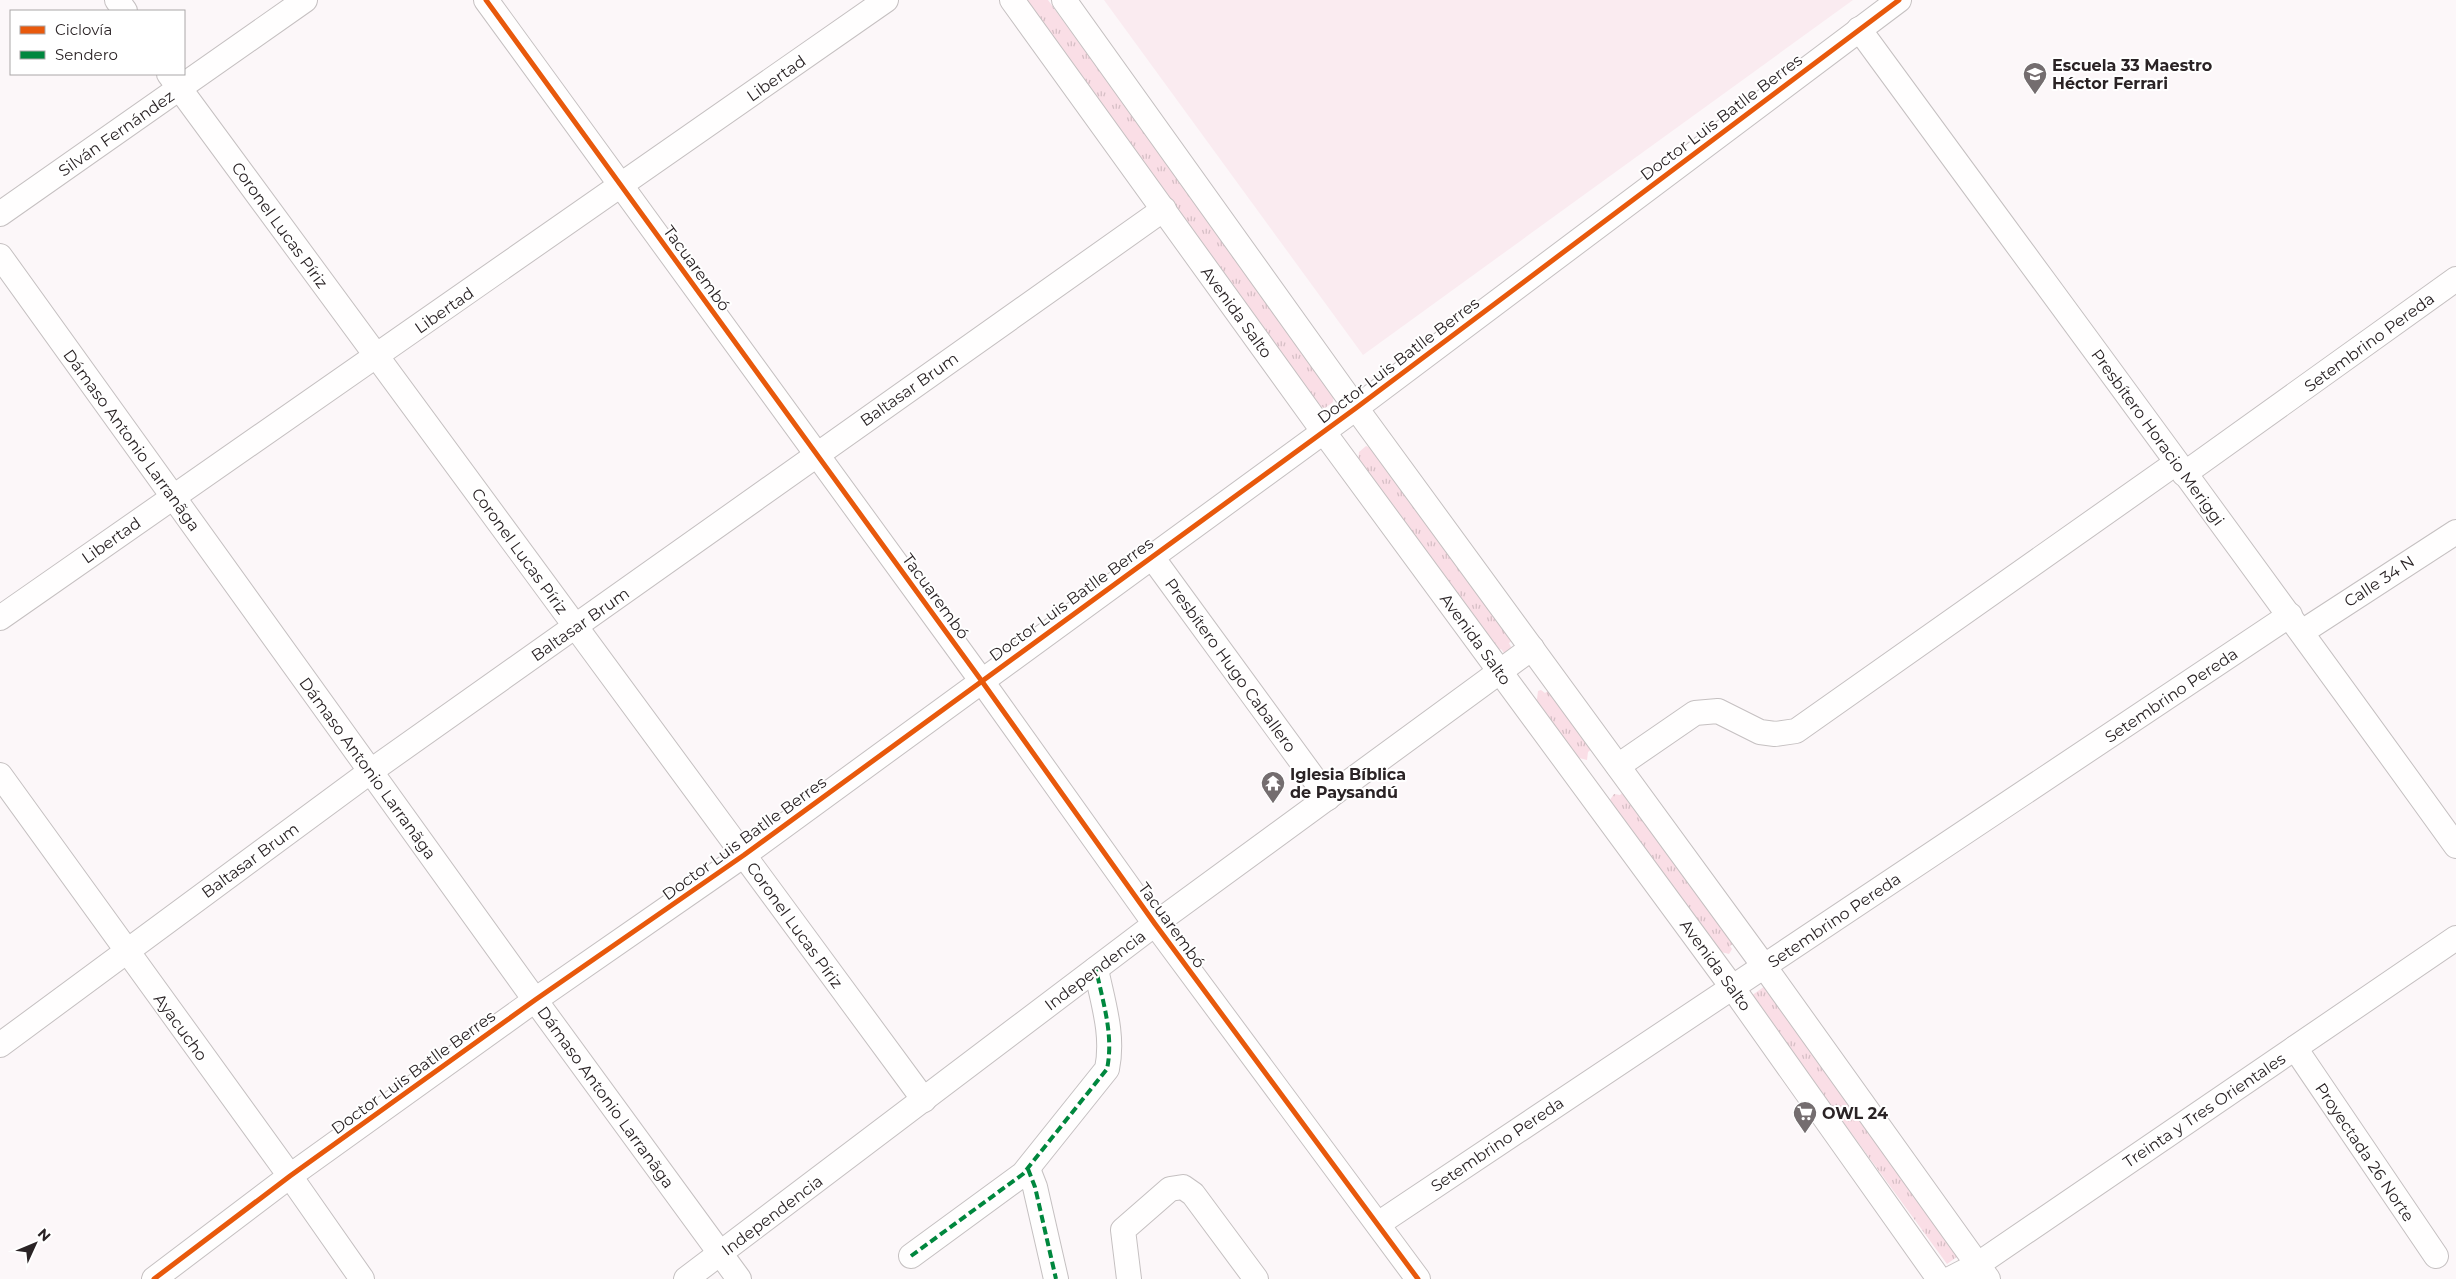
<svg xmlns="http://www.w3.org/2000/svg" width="2456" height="1279" font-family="Montserrat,sans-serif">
<defs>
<pattern id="grass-tufts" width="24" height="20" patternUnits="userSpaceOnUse" patternTransform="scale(1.25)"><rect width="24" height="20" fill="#fadee6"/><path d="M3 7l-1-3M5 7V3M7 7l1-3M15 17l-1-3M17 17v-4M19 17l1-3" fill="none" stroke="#d6bec5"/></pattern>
</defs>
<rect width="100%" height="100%" fill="#fcf7f9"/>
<path fill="#faebf0" d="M 1104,0 L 1853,0 L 1363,355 Z"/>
<g fill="url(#grass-tufts)">
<path d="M 1022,0 L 1048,0 L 1334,393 L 1333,402 L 1325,408 L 1317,406 Z"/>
<path d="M 1366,446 L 1375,450 L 1513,640 L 1509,643 L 1511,647 L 1509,652 L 1504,653 L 1501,649 L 1497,652 L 1358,462 L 1359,452 Z"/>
<path d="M 1541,690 L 1545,693 L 1549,690 L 1592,749 L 1588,752 L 1587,760 L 1579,758 L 1576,761 L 1533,702 L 1537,699 L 1538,691 Z"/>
<path d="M 1623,792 L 1734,943 L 1730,946 L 1732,949 L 1729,954 L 1721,952 L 1607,804 L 1614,794 L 1620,795 Z"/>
<path d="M 1765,986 L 1961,1254 L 1947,1264 L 1751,996 Z"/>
</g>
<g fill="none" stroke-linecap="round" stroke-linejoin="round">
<g stroke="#c5c0c1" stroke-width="26">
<g id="minor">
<path d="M 117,0 L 125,11"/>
<path d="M 486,0 L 981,680 L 1155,924 L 1418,1279"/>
<path d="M 1012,0 L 1323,431 L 1732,987 L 1939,1279"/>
<path d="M 1064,0 L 1356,408 L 1764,966 L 1988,1279"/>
<path d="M 1859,29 C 2058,301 2259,572 2456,846"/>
<path d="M 169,74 L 924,1100"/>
<path d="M 0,214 L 305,0"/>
<path d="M 0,256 L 535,1000 L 739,1279"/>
<path d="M 2184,474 L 2456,279"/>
<path d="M 1152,557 L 1328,798"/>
<path d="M 0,618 L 886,0"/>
<path d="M 2302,632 L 2456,532"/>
<path d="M 1618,766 L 1695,713 L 1718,711 L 1760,732 L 1775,734 L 1796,731 L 2176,463"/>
<path d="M 0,775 L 290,1176 L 362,1279"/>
<path d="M 0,1045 L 371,771 L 1164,209"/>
<path d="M 2295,1048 L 2436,1256"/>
<path d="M 1028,1169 L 1035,1187 L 1056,1279"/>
<path d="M 1378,1224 L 2290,615"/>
<path d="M 911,1256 L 1023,1174 L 1107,1069 C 1114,1035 1103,1003 1096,969"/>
<path d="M 154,1279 L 290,1176 L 535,1000 L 744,855 L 1356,408 L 1899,0"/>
<path d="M 686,1279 L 1155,924 L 1532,648"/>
<path d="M 1129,1279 L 1123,1230 L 1170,1189 L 1183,1187 L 1193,1194 L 1256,1279"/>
<path d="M 1950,1279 L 1977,1265 L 2456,938"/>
</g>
</g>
<use href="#minor" stroke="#fffefe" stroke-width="24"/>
<g stroke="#00873e" stroke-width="4" stroke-dasharray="8 4" stroke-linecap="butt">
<path d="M 1028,1169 L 1035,1187 L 1056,1279"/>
<path d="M 911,1256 L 1023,1174 L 1107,1069 C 1114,1035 1103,1003 1096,969"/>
</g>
<g stroke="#fff" stroke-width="8">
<g id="cycleway">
<path d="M 486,0 L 981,680 L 1155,924 L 1418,1279"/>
<path d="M 154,1279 L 290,1176 L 535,1000 L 744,855 L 1356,408 L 1899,0"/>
</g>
</g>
<use href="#cycleway" stroke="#e8590c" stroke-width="5"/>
</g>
<defs>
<g id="school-pin" transform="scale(1.25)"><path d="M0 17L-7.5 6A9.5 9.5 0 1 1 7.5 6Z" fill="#746d6f" stroke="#fff"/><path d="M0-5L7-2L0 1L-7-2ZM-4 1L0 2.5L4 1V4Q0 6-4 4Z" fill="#fff"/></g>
<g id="temple-pin" transform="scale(1.25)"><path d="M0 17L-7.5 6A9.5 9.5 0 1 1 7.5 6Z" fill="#746d6f" stroke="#fff"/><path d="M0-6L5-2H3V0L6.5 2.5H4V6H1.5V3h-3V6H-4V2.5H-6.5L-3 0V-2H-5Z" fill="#fff"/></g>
<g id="supermarket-pin" transform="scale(1.25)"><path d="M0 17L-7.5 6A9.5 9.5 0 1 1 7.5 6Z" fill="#746d6f" stroke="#fff"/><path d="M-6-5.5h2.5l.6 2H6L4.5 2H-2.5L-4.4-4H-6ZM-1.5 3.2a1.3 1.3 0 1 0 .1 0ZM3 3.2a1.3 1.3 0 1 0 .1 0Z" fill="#fff"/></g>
</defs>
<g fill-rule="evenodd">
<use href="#school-pin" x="2035" y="74"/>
<use href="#temple-pin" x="1273" y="783"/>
<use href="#supermarket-pin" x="1805" y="1113"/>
</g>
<g text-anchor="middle" stroke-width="4" stroke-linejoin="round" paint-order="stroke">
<g font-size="16" font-weight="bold" fill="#2a2325" stroke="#fff" text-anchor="start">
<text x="2052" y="71">Escuela 33 Maestro<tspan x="2052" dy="18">Héctor Ferrari</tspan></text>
<text x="1290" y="780">Iglesia Bíblica<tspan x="1290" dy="18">de Paysandú</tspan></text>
<text x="1822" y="1119">OWL 24</text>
</g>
<g font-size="16" fill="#2a2325" stroke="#fff">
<text transform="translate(776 78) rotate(-35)" y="6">Libertad</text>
<text transform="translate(1721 117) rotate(-37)" y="6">Doctor Luis Batlle Berres</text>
<text transform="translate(116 133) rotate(-35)" y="6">Silván Fernández</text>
<text transform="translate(280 225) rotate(54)" y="6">Coronel Lucas Píriz</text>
<text transform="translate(697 268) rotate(54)" y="6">Tacuarembó</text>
<text transform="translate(444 310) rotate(-35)" y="6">Libertad</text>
<text transform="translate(1237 312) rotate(54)" y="6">Avenida Salto</text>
<text transform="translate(2369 342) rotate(-36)" y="6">Setembrino Pereda</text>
<text transform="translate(1398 360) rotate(-37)" y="6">Doctor Luis Batlle Berres</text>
<text transform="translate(909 389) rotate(-35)" y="6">Baltasar Brum</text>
<text transform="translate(2158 437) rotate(54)" y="6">Presbítero Horacio Meriggi</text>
<text transform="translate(132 440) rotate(54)" y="6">Dámaso Antonio Larranãga</text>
<text transform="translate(111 540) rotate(-35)" y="6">Libertad</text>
<text transform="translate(520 551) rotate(54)" y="6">Coronel Lucas Píriz</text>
<text transform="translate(2379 581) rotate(-33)" y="6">Calle 34 N</text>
<text transform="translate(936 596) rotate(54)" y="6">Tacuarembó</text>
<text transform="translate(1071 599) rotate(-36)" y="6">Doctor Luis Batlle Berres</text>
<text transform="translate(580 624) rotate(-35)" y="6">Baltasar Brum</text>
<text transform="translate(1476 639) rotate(54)" y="6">Avenida Salto</text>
<text transform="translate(1231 665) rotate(54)" y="6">Presbítero Hugo Caballero</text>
<text transform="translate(2171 695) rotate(-34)" y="6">Setembrino Pereda</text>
<text transform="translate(368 768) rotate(54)" y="6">Dámaso Antonio Larranãga</text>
<text transform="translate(744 838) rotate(-36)" y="6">Doctor Luis Batlle Berres</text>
<text transform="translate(250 860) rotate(-36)" y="6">Baltasar Brum</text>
<text transform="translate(1834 920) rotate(-34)" y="6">Setembrino Pereda</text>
<text transform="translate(795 925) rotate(54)" y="6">Coronel Lucas Píriz</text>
<text transform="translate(1172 925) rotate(54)" y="6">Tacuarembó</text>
<text transform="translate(1716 965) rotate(54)" y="6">Avenida Salto</text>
<text transform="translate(1095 970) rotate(-37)" y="6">Independencia</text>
<text transform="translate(181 1027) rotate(54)" y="6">Ayacucho</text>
<text transform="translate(413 1072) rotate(-36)" y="6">Doctor Luis Batlle Berres</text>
<text transform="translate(606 1097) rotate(54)" y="6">Dámaso Antonio Larranãga</text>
<text transform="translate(2204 1110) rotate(-34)" y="6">Treinta y Tres Orientales</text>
<text transform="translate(1497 1144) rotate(-34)" y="6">Setembrino Pereda</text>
<text transform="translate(2365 1152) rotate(56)" y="6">Proyectada 26 Norte</text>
<text transform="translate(772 1215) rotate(-37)" y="6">Independencia</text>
</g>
</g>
<rect x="10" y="10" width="175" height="65" fill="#ffffff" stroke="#aaa7a8"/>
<rect x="20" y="26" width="25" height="8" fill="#e8590c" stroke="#aaa7a8"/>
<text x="55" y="35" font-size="15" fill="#2a2325">Ciclovía</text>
<rect x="20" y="51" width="25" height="8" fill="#00873e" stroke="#aaa7a8"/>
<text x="55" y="60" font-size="15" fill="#2a2325">Sendero</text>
<g transform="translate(35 1244) rotate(46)" stroke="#ffffff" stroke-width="4" paint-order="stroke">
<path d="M0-4L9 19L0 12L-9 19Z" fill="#2a2325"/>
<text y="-8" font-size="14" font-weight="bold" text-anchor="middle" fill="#2a2325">N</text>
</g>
</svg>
